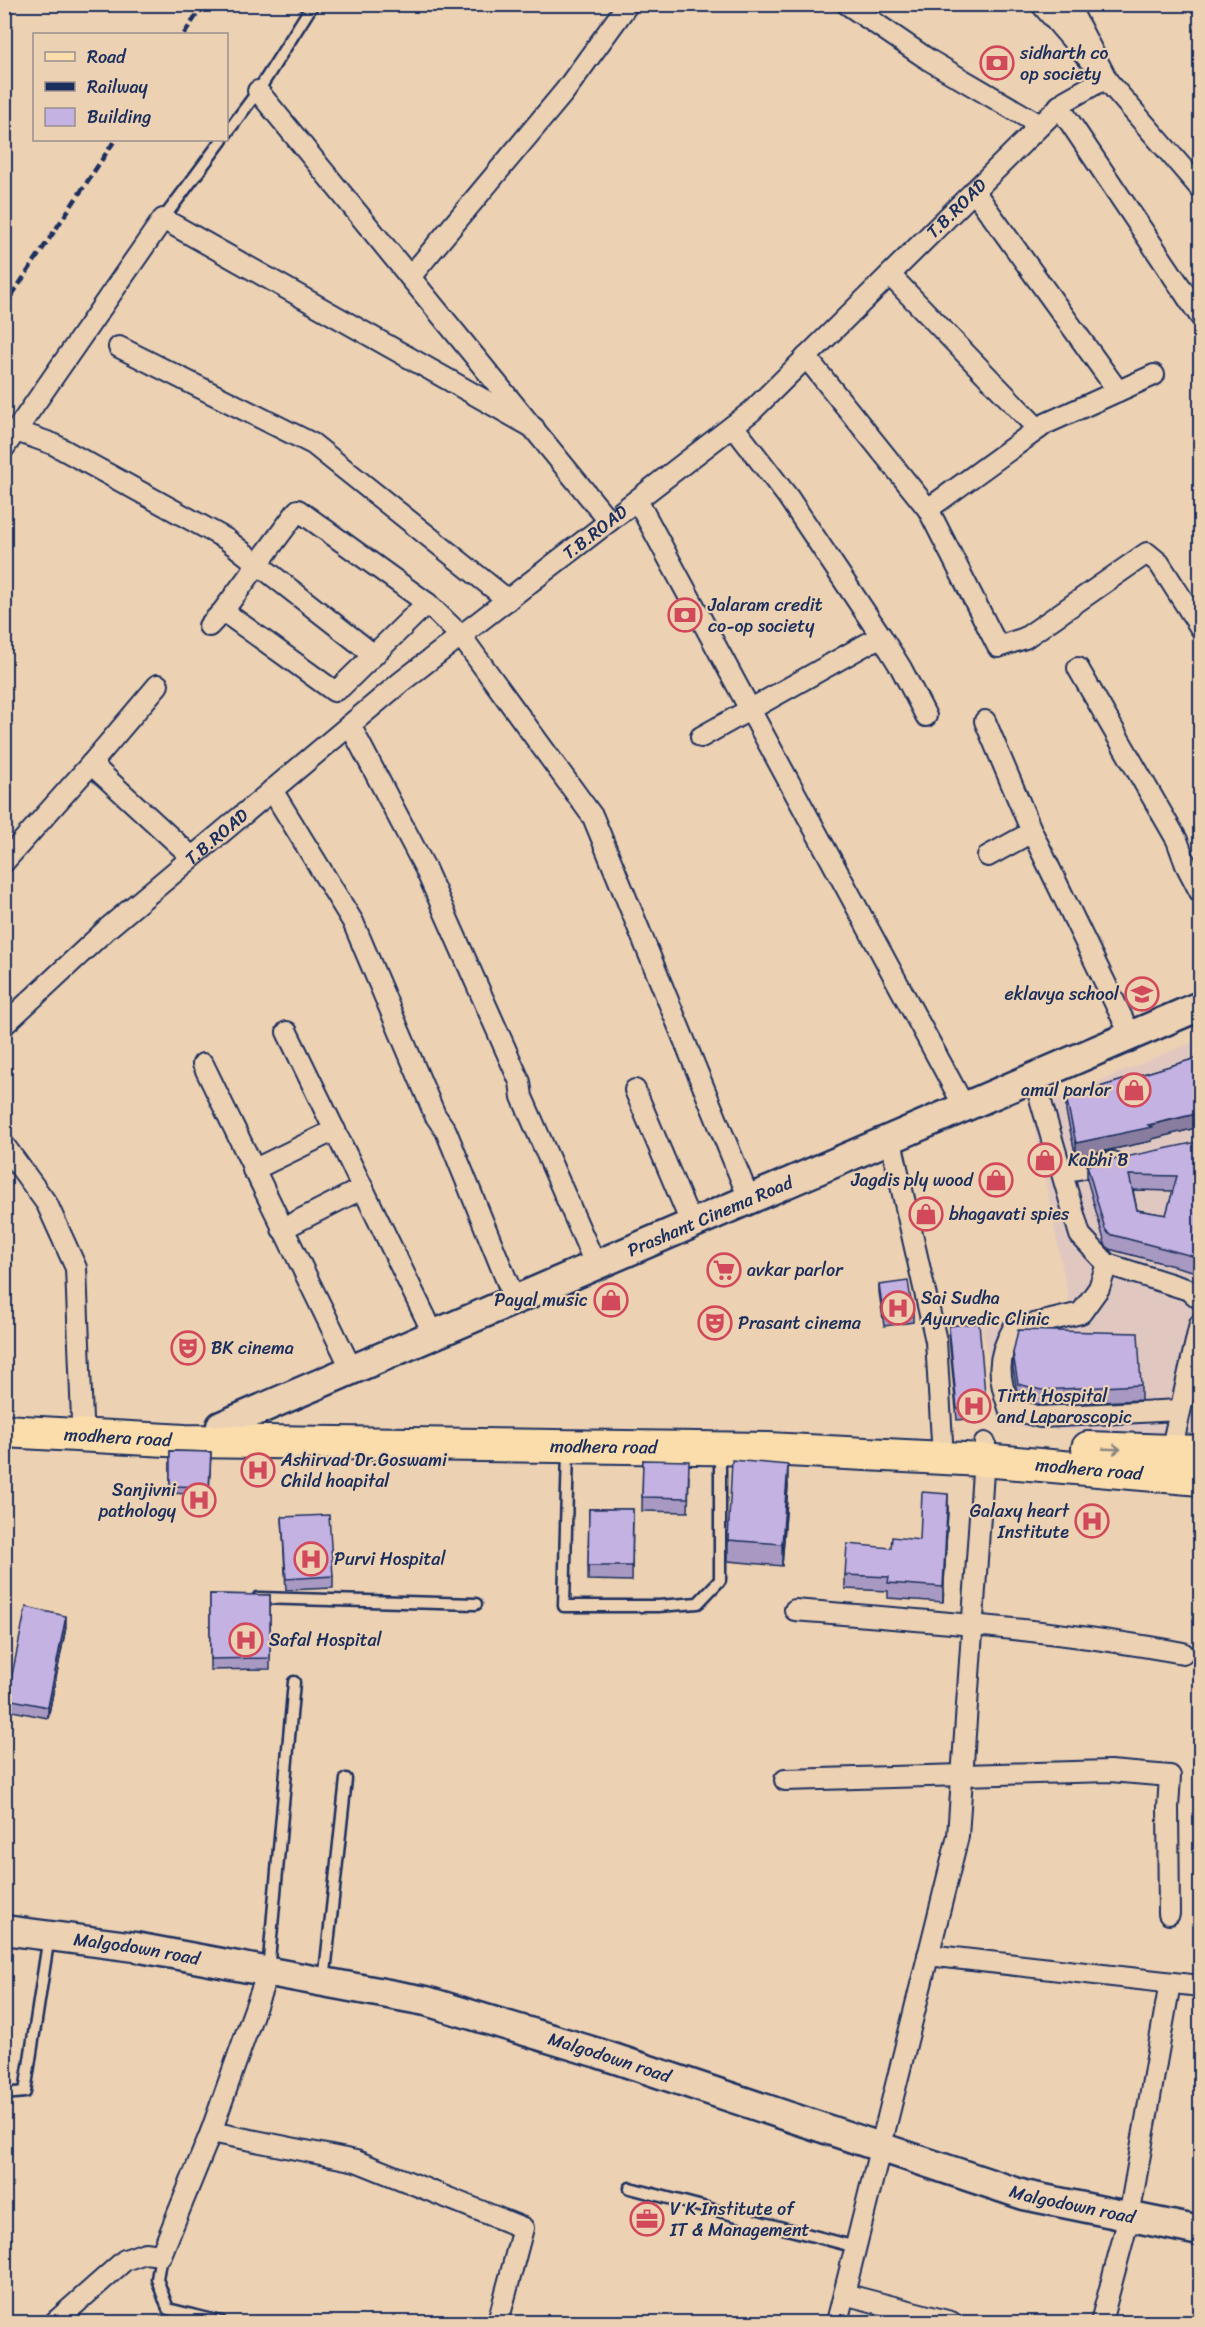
<svg xmlns="http://www.w3.org/2000/svg" width="1205" height="2327" font-family="Sriracha,sans-serif">
<rect width="100%" height="100%" fill="#ecd1b3"/>
<filter id="ink" filterUnits="userSpaceOnUse"><feTurbulence type="fractalNoise" baseFrequency=".0167" numOctaves="2"/><feDisplacementMap in="SourceGraphic" scale="12" xChannelSelector="R" yChannelSelector="G"/><feConvolveMatrix kernelMatrix="1 2 1 2 8 2 1 2 1" color-interpolation-filters="sRGB"/></filter>
<g filter="url(#ink)">
<path fill="#e0c8c1" d="M 1200,1039 L 1200,1437 L 1000,1426 L 982,1324 L 1070,1306 L 1031,1110 Z"/>
<g fill="none" stroke-linecap="round" stroke-linejoin="round">
<g stroke="#1b2f5e" stroke-width="15">
<g id="lane">
<path d="M 226,134 L 258,91 L 313,4"/>
<path d="M 163,219 L 222,140"/>
<path d="M 568,1450 L 564,1606 L 658,1606 L 698,1603 L 720,1580 L 720,1450"/>
<path d="M 258,1598 L 476,1604"/>
<path d="M 268,1971 L 294,1682"/>
<path d="M 324,1982 L 346,1779"/>
<path d="M 4,2094 L 25,2092 L 49,1936"/>
<path d="M 630,2188 L 856,2247"/>
<path d="M 161,2255 L 157,2279 L 168,2309 L 221,2322"/>
</g>
</g>
<g stroke="#1b2f5e" stroke-width="24">
<g id="street">
<path d="M 847,4 L 929,60 L 1040,125"/>
<path d="M 1041,4 L 1200,188"/>
<path d="M 258,91 L 609,521"/>
<path d="M 1059,106 L 1200,316"/>
<path d="M 974,191 L 1118,391"/>
<path d="M 890,275 L 1038,429"/>
<path d="M 410,277 L 565,91 L 628,4"/>
<path d="M 119,347 L 313,444 L 508,600"/>
<path d="M 806,357 L 928,509 L 998,647 L 1025,638 L 1147,553 L 1159,563 L 1200,627"/>
<path d="M 16,431 L 53,444 L 226,539 L 374,655"/>
<path d="M 4,448 L 163,219 L 534,428"/>
<path d="M 637,500 L 965,1108"/>
<path d="M 928,509 L 1045,424 L 1154,375"/>
<path d="M 427,603 L 461,636 L 593,817 L 750,1201"/>
<path d="M 209,626 L 223,611 L 334,691 L 341,687 L 427,603 L 298,510 L 223,611"/>
<path d="M 881,636 L 901,668 L 926,716"/>
<path d="M 1078,668 L 1177,840 L 1186,865 L 1200,892"/>
<path d="M 985,721 L 1032,832"/>
<path d="M 350,725 L 425,868 L 520,1082 L 522,1097 L 596,1266"/>
<path d="M 701,737 L 881,636 L 788,497 L 733,426"/>
<path d="M 91,764 L 158,685"/>
<path d="M 272,790 L 353,922 L 435,1115 L 446,1131 L 515,1301"/>
<path d="M 988,856 L 1032,832 L 1131,1036"/>
<path d="M 4,862 L 91,764 L 192,857"/>
<path id="s1" d="M 4,1025 L 108,928 L 401,682 L 752,411 L 1065,101 L 1106,78 L 1068,4"/>
<path d="M 287,1032 L 434,1335"/>
<path d="M 203,1064 L 352,1370"/>
<path d="M 1034,1078 L 1080,1235 L 1107,1264 L 1189,1290 L 1200,1299"/>
<path d="M 635,1090 L 692,1225"/>
<path d="M 891,1141 L 936,1341 L 942,1441"/>
<path d="M 4,1145 L 47,1204 L 76,1268 L 82,1420"/>
<path d="M 253,1170 L 335,1130"/>
<path d="M 1063,1172 L 1113,1162"/>
<path d="M 282,1229 L 363,1188"/>
<path d="M 1107,1264 L 1099,1288 L 1081,1313 L 1013,1329 C 996,1358 998,1377 1009,1408 L 1040,1417 L 1180,1410"/>
<path d="M 1171,1451 L 1200,1324"/>
<path d="M 795,1610 C 925,1621 1055,1629 1183,1653"/>
<path d="M 785,1780 L 1110,1771 L 1170,1776 L 1168,1808 L 1169,1914"/>
<path d="M 928,1955 L 1200,1986"/>
<path d="M 211,2132 L 356,2161 L 523,2228 L 498,2322"/>
<path d="M 844,2294 L 951,2322"/>
<path d="M 55,2322 L 125,2260 L 145,2253 L 161,2255 L 211,2132 L 268,1972"/>
<path d="M 837,2322 L 958,1836 L 985,1443"/>
<path d="M 1101,2322 L 1129,2217 L 1170,1983"/>
</g>
</g>
<g stroke="#1b2f5e" stroke-width="33">
<g id="secondary">
<path id="s2" d="M 221,1426 L 1200,1006"/>
<path id="s3" d="M 4,1930 L 135,1947 L 426,2001 L 598,2053 L 1024,2195 L 1200,2231"/>
</g>
</g>
<g stroke="#1b2f5e" stroke-width="36">
<g id="primary">
<path id="s4" d="M 4,1431 L 185,1441 L 768,1449 L 983,1460 L 1200,1479"/>
<path d="M 1088,1448 L 1200,1452"/>
</g>
</g>
<use href="#lane" stroke="#ecd1b3" stroke-width="10"/>
<use href="#street" stroke="#ecd1b3" stroke-width="20"/>
<use href="#secondary" stroke="#ecd1b3" stroke-width="28"/>
<use href="#primary" stroke="#fbddab" stroke-width="32"/>
<g stroke="#1b2f5e" stroke-width="4.5" stroke-dasharray="9 4.5" stroke-linecap="butt">
<path d="M 184,34 L 204,4"/>
<path d="M 4,307 L 115,140"/>
</g>
</g>
<g fill="#a899c2" stroke="#1b2f5e" stroke-width="1.5" fill-rule="evenodd">
<path d="M 1200,1057 L 1200,1127 L 1152,1139 L 1152,1141 L 1076,1157 L 1066,1112 L 1066,1097 Z"/>
<path d="M 1200,1143 L 1200,1273 L 1109,1249 L 1105,1244 L 1087,1179 L 1087,1165 ZM 1133,1190 L 1173,1191 L 1166,1215 L 1137,1210 Z"/>
<path d="M 879,1285 L 913,1314 L 913,1322 L 884,1326 L 879,1292 Z"/>
<path d="M 949,1326 L 986,1406 L 986,1417 L 957,1420 L 949,1337 Z"/>
<path d="M 1013,1353 L 1141,1385 L 1141,1400 L 1041,1405 L 1018,1398 L 1013,1368 Z"/>
<path d="M 1200,1378 L 1200,1403 L 1197,1402 L 1197,1387 Z"/>
<path d="M 170,1451 L 211,1452 L 209,1495 L 170,1493 Z"/>
<path d="M 643,1460 L 689,1476 L 688,1512 L 642,1511 Z"/>
<path d="M 788,1486 L 782,1566 L 728,1561 L 728,1540 Z"/>
<path d="M 589,1509 L 633,1509 L 632,1581 L 588,1580 Z"/>
<path d="M 948,1509 L 943,1602 L 888,1598 L 888,1591 L 845,1589 L 845,1575 L 891,1548 L 920,1540 Z"/>
<path d="M 282,1517 L 333,1576 L 333,1588 L 286,1590 Z"/>
<path d="M 210,1594 L 270,1595 L 270,1669 L 210,1670 Z"/>
<path d="M 66,1627 L 48,1718 L 7,1710 L 7,1699 Z"/>
</g>
<g fill="#887d9e" stroke="#1b2f5e" stroke-width="1.5">
<path d="M 1200,1113 L 1200,1127 L 1152,1139 L 1152,1141 L 1076,1157 L 1076,1143 Z"/>
<path d="M 788,1465 L 788,1486 L 782,1566 L 782,1544 Z"/>
<path d="M 948,1494 L 948,1509 L 943,1602 L 943,1587 Z"/>
<path d="M 66,1616 L 66,1627 L 48,1718 L 48,1707 Z"/>
</g>
<g fill="#c3b2e2" stroke="#1b2f5e" stroke-width="1.5" fill-rule="evenodd">
<path d="M 1200,1057 L 1200,1113 L 1148,1125 L 1152,1127 L 1076,1143 L 1066,1097 Z"/>
<path d="M 1197,1142 L 1200,1143 L 1200,1258 L 1109,1234 L 1105,1229 L 1087,1165 ZM 1129,1175 L 1177,1176 L 1166,1215 L 1137,1210 Z"/>
<path d="M 908,1281 L 913,1314 L 884,1318 L 879,1285 Z"/>
<path d="M 979,1323 L 986,1406 L 957,1409 L 949,1326 Z"/>
<path d="M 1018,1330 L 1138,1333 L 1141,1385 L 1041,1390 L 1018,1384 L 1013,1353 Z"/>
<path d="M 1200,1378 L 1200,1388 L 1197,1387 Z"/>
<path d="M 170,1451 L 211,1452 L 209,1487 L 170,1486 Z"/>
<path d="M 643,1460 L 689,1461 L 688,1498 L 642,1497 Z"/>
<path d="M 732,1460 L 788,1465 L 782,1544 L 728,1540 Z"/>
<path d="M 922,1492 L 948,1494 L 943,1587 L 888,1583 L 889,1577 L 845,1575 L 847,1544 L 891,1548 L 892,1537 L 920,1540 Z"/>
<path d="M 589,1509 L 633,1509 L 632,1566 L 588,1566 Z"/>
<path d="M 329,1515 L 333,1576 L 286,1579 L 282,1517 Z"/>
<path d="M 210,1594 L 270,1595 L 270,1658 L 210,1659 Z"/>
<path d="M 26,1607 L 66,1616 L 48,1707 L 7,1699 Z"/>
</g>
<defs><path id="oneway-shaft" d="M-6 0H5M1.5-3L5.5 0L1.5 3" fill="none" stroke-width="1.6" stroke-linecap="round" stroke-linejoin="round" transform="scale(1.5)"/></defs>
<use stroke="#8b8684" href="#oneway-shaft" transform="translate(1112 1449) rotate(2)"/>
</g>
<defs>
<g id="bank-ring" transform="scale(1.725)"><circle r="9.5" fill="#ecd1b3" stroke="#d1495b" stroke-width="1.5"/><path d="M-6-4H6V4H-6ZM0-2.3a2.3 2.3 0 1 0 0 4.6a2.3 2.3 0 1 0 0-4.6Z" fill="#d1495b"/></g>
<g id="school-ring" transform="scale(1.725)"><circle r="9.5" fill="#ecd1b3" stroke="#d1495b" stroke-width="1.5"/><path d="M0-5L7-2L0 1L-7-2ZM-4 1L0 2.5L4 1V4Q0 6-4 4Z" fill="#d1495b"/></g>
<g id="shop-ring" transform="scale(1.725)"><circle r="9.5" fill="#ecd1b3" stroke="#d1495b" stroke-width="1.5"/><path d="M-5-2.5h2.3a2.7 3.5 0 0 1 5.4 0H5L5.5 6h-11ZM-1.5-2.5h3a1.5 2.3 0 0 0-3 0Z" fill="#d1495b"/></g>
<g id="supermarket-ring" transform="scale(1.725)"><circle r="9.5" fill="#ecd1b3" stroke="#d1495b" stroke-width="1.5"/><path d="M-6-5.5h2.5l.6 2H6L4.5 2H-2.5L-4.4-4H-6ZM-1.5 3.2a1.3 1.3 0 1 0 .1 0ZM3 3.2a1.3 1.3 0 1 0 .1 0Z" fill="#d1495b"/></g>
<g id="hospital-ring" transform="scale(1.725)"><circle r="9.5" fill="#ecd1b3" stroke="#d1495b" stroke-width="1.5"/><path d="M-5-5h3v3.5h4V-5h3V5h-3V1.5h-4V5h-3Z" fill="#d1495b"/></g>
<g id="theatre-ring" transform="scale(1.725)"><circle r="9.5" fill="#ecd1b3" stroke="#d1495b" stroke-width="1.5"/><path d="M-5-5.5Q0-4 5-5.5V0Q5 5 0 6Q-5 5-5 0ZM-3.3-2.5H-1v1.5H-3.3ZM1-2.5H3.3v1.5H1ZM-2.8 1Q0 5.5 2.8 1Z" fill="#d1495b"/></g>
<g id="office-ring" transform="scale(1.725)"><circle r="9.5" fill="#ecd1b3" stroke="#d1495b" stroke-width="1.5"/><path d="M-6-3h4V-5.5h4V-3h4V5H-6ZM-1-4.5V-3h2v-1.5ZM-6 0V1H6V0Z" fill="#d1495b"/></g>
</defs>
<g fill-rule="evenodd">
<use href="#bank-ring" x="997" y="63"/>
<use href="#bank-ring" x="685" y="615"/>
<use href="#school-ring" x="1142" y="994"/>
<use href="#shop-ring" x="1134" y="1090"/>
<use href="#shop-ring" x="1045" y="1160"/>
<use href="#shop-ring" x="996" y="1180"/>
<use href="#shop-ring" x="926" y="1214"/>
<use href="#supermarket-ring" x="724" y="1270"/>
<use href="#shop-ring" x="611" y="1300"/>
<use href="#hospital-ring" x="898" y="1308"/>
<use href="#theatre-ring" x="715" y="1323"/>
<use href="#theatre-ring" x="188" y="1348"/>
<use href="#hospital-ring" x="974" y="1406"/>
<use href="#hospital-ring" x="258" y="1470"/>
<use href="#hospital-ring" x="199" y="1500"/>
<use href="#hospital-ring" x="1092" y="1521"/>
<use href="#hospital-ring" x="311" y="1559"/>
<use href="#hospital-ring" x="246" y="1640"/>
<use href="#office-ring" x="647" y="2219"/>
</g>
<g text-anchor="middle" stroke-width="4.5" stroke-linejoin="round" paint-order="stroke">
<g font-size="18" fill="#1b2f5e" stroke="#ecd1b3" text-anchor="start">
<text x="1020" y="59">sidharth co<tspan x="1020" dy="21">op society</tspan></text>
<text x="708" y="611">Jalaram credit<tspan x="708" dy="21">co-op society</tspan></text>
<text x="1119" y="1000" text-anchor="end">eklavya school</text>
<text x="1111" y="1096" text-anchor="end">amul parlor</text>
<text x="1068" y="1166">Kabhi B</text>
<text x="973" y="1186" text-anchor="end">Jagdis ply wood</text>
<text x="949" y="1220">bhagavati spies</text>
<text x="747" y="1276">avkar parlor</text>
<text x="921" y="1304">Sai Sudha<tspan x="921" dy="21">Ayurvedic Clinic</tspan></text>
<text x="588" y="1306" text-anchor="end">Payal music</text>
<text x="738" y="1329">Prasant cinema</text>
<text x="211" y="1354">BK cinema</text>
<text x="997" y="1402">Tirth Hospital<tspan x="997" dy="21">and Laparoscopic</tspan></text>
<text x="281" y="1466">Ashirvad Dr.Goswami<tspan x="281" dy="21">Child hoapital</tspan></text>
<text x="176" y="1496" text-anchor="end">Sanjivni<tspan x="176" dy="21">pathology</tspan></text>
<text x="1069" y="1517" text-anchor="end">Galaxy heart<tspan x="1069" dy="21">Institute</tspan></text>
<text x="334" y="1565">Purvi Hospital</text>
<text x="269" y="1646">Safal Hospital</text>
<text x="670" y="2215">V K Institute of<tspan x="670" dy="21">IT &amp; Management</tspan></text>
</g>
<g font-size="18" fill="#1b2f5e" stroke="#ecd1b3">
<text dy="6" stroke="none"><textPath href="#s1" startOffset="1256">T.B.ROAD</textPath></text>
<text dy="6" stroke="none"><textPath href="#s1" startOffset="770">T.B.ROAD</textPath></text>
<text dy="6" stroke="none"><textPath href="#s1" startOffset="284">T.B.ROAD</textPath></text>
<text dy="6" stroke="none"><textPath href="#s2" startOffset="532">Prashant Cinema Road</textPath></text>
<text dy="6" stroke="none"><textPath href="#s4" startOffset="114">modhera road</textPath></text>
<text dy="6" stroke="none"><textPath href="#s4" startOffset="600">modhera road</textPath></text>
<text dy="6" stroke="none"><textPath href="#s4" startOffset="1086">modhera road</textPath></text>
<text dy="6" stroke="none"><textPath href="#s3" startOffset="134">Malgodown road</textPath></text>
<text dy="6" stroke="none"><textPath href="#s3" startOffset="620">Malgodown road</textPath></text>
<text dy="6" stroke="none"><textPath href="#s3" startOffset="1106">Malgodown road</textPath></text>
</g>
</g>
<rect width="1205" height="2327" fill="none" stroke="#ecd1b3" stroke-width="24"/>
<rect x="12" y="12" width="1181" height="2303" fill="none" stroke="#1b2f5e" stroke-width="2" filter="url(#ink)"/>
<rect x="33" y="33" width="195" height="108" fill="#ecd1b3" stroke="#989091" stroke-width="1.5"/>
<rect x="45" y="52" width="30" height="9" fill="#fbddab" stroke="#989091" stroke-width="1.5"/>
<text x="87" y="63" font-size="18" fill="#1b2f5e">Road</text>
<rect x="45" y="82" width="30" height="9" fill="#1b2f5e" stroke="#989091" stroke-width="1.5"/>
<text x="87" y="93" font-size="18" fill="#1b2f5e">Railway</text>
<rect x="45" y="108" width="30" height="18" fill="#c3b2e2" stroke="#989091" stroke-width="1.5"/>
<text x="87" y="123" font-size="18" fill="#1b2f5e">Building</text>
</svg>
